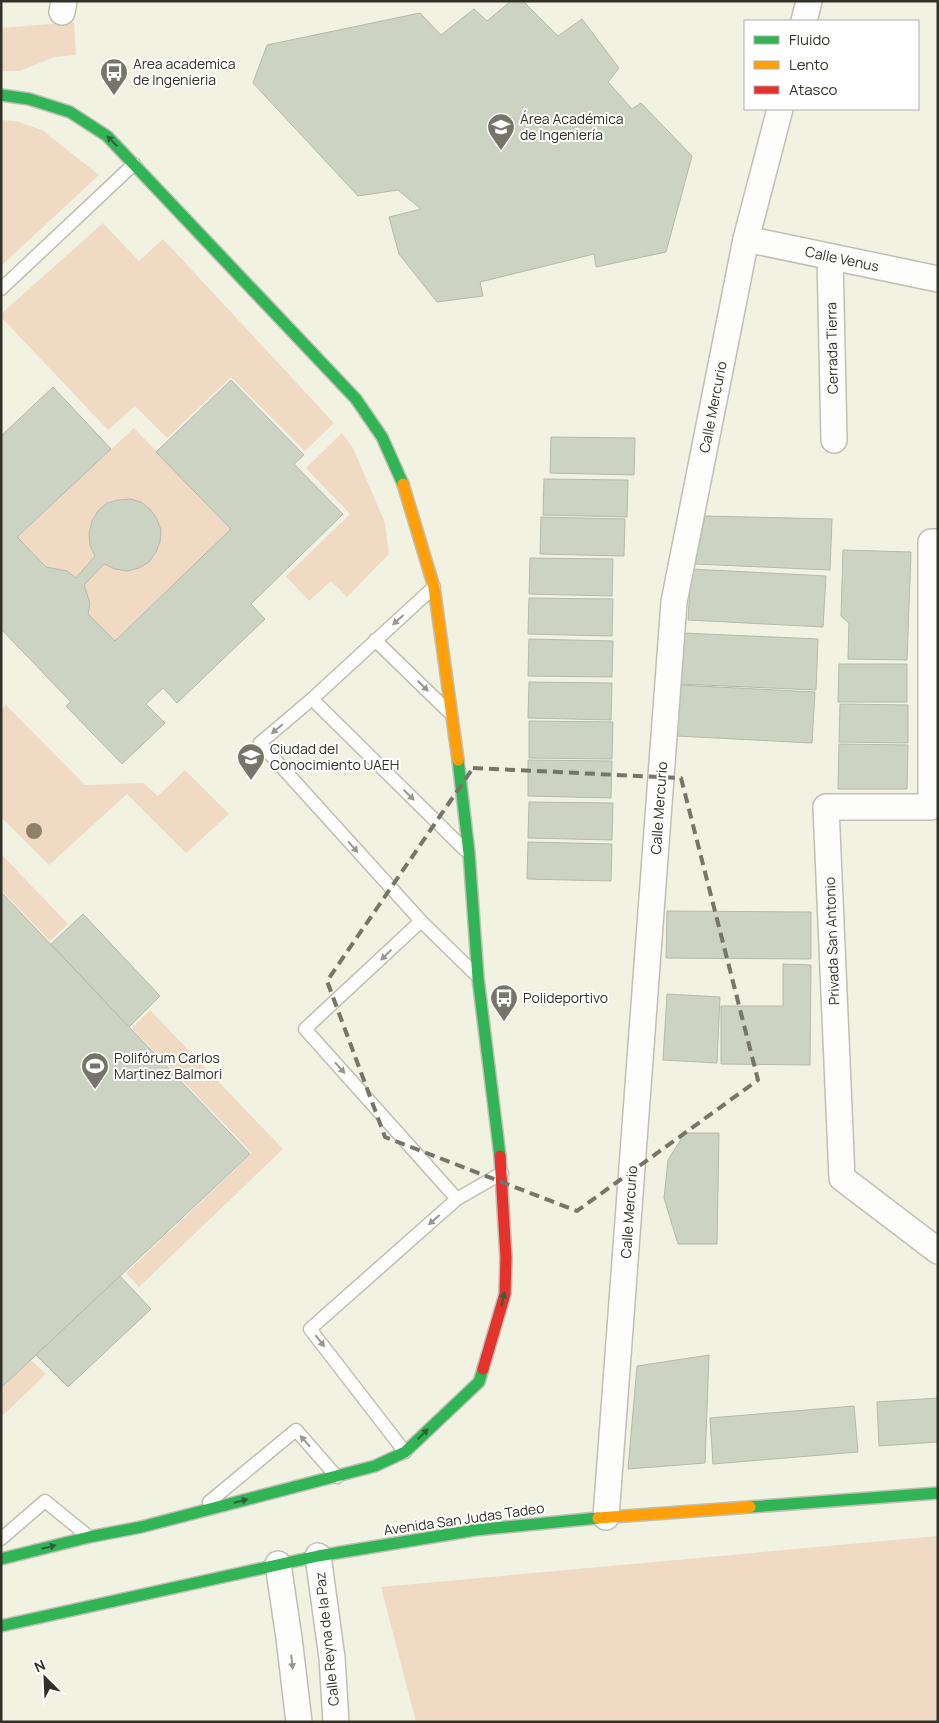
<svg xmlns="http://www.w3.org/2000/svg" width="939" height="1723" font-family="Manrope,sans-serif">
<rect width="100%" height="100%" fill="#f2f2e3"/>
<g fill="#f1dac4">
<path d="M 74,22 L 76,55 L 54,57 L 20,71 L 1,71 L 1,28 Z"/>
<path d="M 1,120 L 16,121 L 42,130 L 99,175 L 1,266 Z"/>
<path d="M 103,223 L 139,261 L 163,239 L 334,423 L 305,451 L 231,377 L 167,438 L 135,406 L 108,430 L 1,317 L 1,314 Z"/>
<path d="M 134,428 L 231,529 L 115,641 L 88,614 L 90,603 L 84,585 L 104,564 C 121,572 132,572 148,562 C 155,558 160,547 160,539 C 164,502 115,483 95,516 C 92,521 89,527 89,534 C 90,541 94,549 95,556 L 76,578 L 67,571 L 46,567 L 17,537 Z"/>
<path d="M 342,433 L 353,448 L 385,523 L 389,554 L 347,597 L 331,581 L 309,601 L 286,576 L 350,514 L 306,468 Z"/>
<path d="M 6,705 L 85,785 L 143,783 L 158,796 L 185,770 L 229,814 L 186,853 L 127,794 L 49,865 L 1,817 L 1,710 Z"/>
<path d="M 1,854 L 68,924 L 50,941 L 1,890 Z"/>
<path d="M 150,1010 L 283,1149 L 139,1287 L 126,1273 L 252,1153 L 132,1028 Z"/>
<path d="M 31,1360 L 46,1374 L 1,1417 L 1,1389 Z"/>
<path d="M 938,1536 L 938,1722 L 416,1722 L 381,1587 Z"/>
</g>
<g fill="#cdd3c3" stroke="#b6b8ad">
<path d="M 511,1 L 523,1 L 558,36 L 582,19 L 619,68 L 608,82 L 632,109 L 641,103 L 692,156 L 666,252 L 596,267 L 594,254 L 480,282 L 483,296 L 437,302 L 399,254 L 389,217 L 421,209 L 398,190 L 358,196 L 253,83 L 267,45 L 420,13 L 441,35 L 474,9 L 487,21 Z"/>
<path d="M 231,380 L 304,455 L 294,464 L 343,514 L 251,604 L 265,619 L 177,703 L 163,688 L 146,704 L 165,723 L 122,764 L 66,706 L 71,702 L 1,629 L 1,436 L 53,387 L 111,449 L 17,537 L 46,567 L 67,571 L 76,578 L 95,556 L 90,545 L 89,533 L 92,521 L 98,511 L 107,503 L 118,500 L 130,499 L 141,502 L 150,509 L 157,519 L 161,530 L 160,542 L 156,552 L 149,562 L 139,568 L 127,571 L 115,569 L 104,564 L 84,585 L 90,603 L 88,614 L 115,641 L 231,529 L 156,452 Z"/>
<path d="M 551,437 L 635,438 L 634,475 L 550,473 Z"/>
<path d="M 544,479 L 628,480 L 627,517 L 543,515 Z"/>
<path d="M 705,516 L 832,519 L 830,570 L 695,564 Z"/>
<path d="M 541,517 L 625,519 L 624,556 L 540,554 Z"/>
<path d="M 843,550 L 911,552 L 907,660 L 848,659 L 849,623 L 841,616 Z"/>
<path d="M 530,558 L 613,559 L 612,596 L 529,594 Z"/>
<path d="M 691,569 L 826,576 L 823,627 L 688,620 Z"/>
<path d="M 529,598 L 613,599 L 612,636 L 528,634 Z"/>
<path d="M 683,633 L 818,639 L 816,690 L 680,684 Z"/>
<path d="M 529,639 L 613,641 L 612,677 L 528,676 Z"/>
<path d="M 839,664 L 907,664 L 907,702 L 838,702 Z"/>
<path d="M 529,682 L 612,683 L 611,720 L 528,718 Z"/>
<path d="M 679,685 L 815,692 L 812,743 L 677,736 Z"/>
<path d="M 840,704 L 908,705 L 908,743 L 839,742 Z"/>
<path d="M 529,721 L 613,722 L 612,759 L 529,758 Z"/>
<path d="M 839,744 L 908,745 L 907,789 L 838,789 Z"/>
<path d="M 528,760 L 612,761 L 611,798 L 528,796 Z"/>
<path d="M 529,802 L 613,803 L 612,840 L 528,838 Z"/>
<path d="M 528,842 L 612,844 L 611,881 L 527,879 Z"/>
<path d="M 1,892 L 250,1154 L 1,1388 Z"/>
<path d="M 667,911 L 811,912 L 811,959 L 666,958 Z"/>
<path d="M 83,914 L 160,996 L 129,1027 L 51,944 Z"/>
<path d="M 783,964 L 811,965 L 810,1065 L 721,1064 L 721,1006 L 783,1006 Z"/>
<path d="M 667,994 L 720,997 L 717,1063 L 663,1060 Z"/>
<path d="M 685,1133 L 719,1133 L 717,1244 L 678,1244 L 664,1198 L 668,1160 Z"/>
<path d="M 120,1276 L 151,1309 L 68,1387 L 36,1355 Z"/>
<path d="M 709,1355 L 705,1463 L 628,1469 L 637,1366 Z"/>
<path d="M 938,1398 L 938,1442 L 879,1446 L 877,1402 Z"/>
<path d="M 854,1406 L 858,1452 L 713,1464 L 710,1418 Z"/>
</g>
<g fill="none" stroke-linecap="round" stroke-linejoin="round">
<g stroke="#bfbfb3" stroke-width="15">
<g id="lane">
<path d="M 1,289 L 134,164"/>
<path d="M 434,587 L 312,699 L 260,743 L 421,921 L 475,974"/>
<path d="M 375,640 L 449,712"/>
<path d="M 312,699 L 465,850"/>
<path d="M 421,921 L 305,1029 L 457,1199"/>
<path d="M 405,1452 L 310,1329 L 457,1199 L 502,1173"/>
<path d="M 209,1502 L 296,1430 L 337,1477"/>
<path d="M 1,1539 L 45,1501 L 88,1536"/>
</g>
</g>
<g stroke="#bfbfb3" stroke-width="28">
<g id="street">
<path d="M 62,12 L 64,1"/>
<path d="M 804,21 L 809,1"/>
<path d="M 746,239 L 938,279"/>
<path d="M 830,257 L 834,440"/>
<path d="M 938,542 L 931,542 L 931,807 L 826,807 L 842,1178 L 938,1251"/>
<path d="M 606,1517 L 674,602 L 746,239 L 780,109"/>
<path d="M 318,1556 L 332,1658 L 336,1722"/>
<path d="M 278,1564 L 289,1638 L 299,1722"/>
</g>
</g>
<g stroke="#bfbfb3" stroke-width="14">
<g id="fast">
<path d="M 1,95 L 29,99 L 70,112 L 107,136 L 356,399 L 382,437 L 403,484"/>
<path d="M 458,760 L 469,853 L 478,978 L 500,1156"/>
<path d="M 750,1507 L 938,1493"/>
<path d="M 1,1559 L 89,1537 L 141,1527 L 375,1466 L 405,1452 L 479,1382 L 483,1369"/>
<path d="M 1,1626 L 318,1556 L 475,1530 L 598,1518"/>
</g>
</g>
<g stroke="#bfbfb3" stroke-width="14">
<g id="slow">
<path d="M 403,484 L 434,587 L 458,760"/>
<path d="M 598,1518 L 750,1507"/>
</g>
</g>
<g stroke="#bfbfb3" stroke-width="14">
<path id="jam" d="M 483,1369 L 505,1294 L 506,1258 L 500,1156"/>
</g>
<use href="#lane" stroke="#fdfdfb" stroke-width="12"/>
<use href="#street" stroke="#fdfdfb" stroke-width="25"/>
<use href="#fast" stroke="#30b455" stroke-width="11"/>
<use href="#slow" stroke="#ff9f0a" stroke-width="11"/>
<use href="#jam" stroke="#e5322d" stroke-width="11"/>
</g>
<circle fill="#91806b" cx="34" cy="831" r="8"/>
<defs><path id="oneway-solid" d="M-6-.8H1V-3.2L6.5 0L1 3.2V.8H-6Z" transform="scale(1.25)"/></defs>
<g fill="#315f37">
<use href="#oneway-solid" transform="translate(112 141) rotate(-135)"/>
<use href="#oneway-solid" transform="translate(503 1299) rotate(-76)"/>
<use href="#oneway-solid" transform="translate(423 1434) rotate(-44)"/>
<use href="#oneway-solid" transform="translate(241 1501) rotate(-14)"/>
<use href="#oneway-solid" transform="translate(49 1547) rotate(-14)"/>
</g>
<g fill="#979791">
<use href="#oneway-solid" transform="translate(398 620) rotate(138)"/>
<use href="#oneway-solid" transform="translate(423 686) rotate(44)"/>
<use href="#oneway-solid" transform="translate(277 729) rotate(140)"/>
<use href="#oneway-solid" transform="translate(409 795) rotate(45)"/>
<use href="#oneway-solid" transform="translate(353 847) rotate(48)"/>
<use href="#oneway-solid" transform="translate(386 955) rotate(136)"/>
<use href="#oneway-solid" transform="translate(340 1068) rotate(48)"/>
<use href="#oneway-solid" transform="translate(434 1220) rotate(139)"/>
<use href="#oneway-solid" transform="translate(320 1341) rotate(52)"/>
<use href="#oneway-solid" transform="translate(305 1441) rotate(-132)"/>
<use href="#oneway-solid" transform="translate(292 1662) rotate(84)"/>
</g>
<path fill="none" stroke="#757569" stroke-width="4" stroke-dasharray="10 6" stroke-linejoin="round" d="M 473,768 L 681,778 L 758,1080 L 577,1211 L 385,1137 L 327,981 Z"/>
<defs>
<g id="bus-pin" transform="scale(1.4375)"><path d="M0 17L-7.5 6A9.5 9.5 0 1 1 7.5 6Z" fill="#757569" stroke="#fff"/><path d="M-5-6H5V4H4V6H2V4H-2V6H-4V4H-5ZM-3.5-4V0h7V-4ZM-3.5 1.2v1.5H-2V1.2ZM2 1.2v1.5H3.5V1.2Z" fill="#fff"/></g>
<g id="university-pin" transform="scale(1.4375)"><path d="M0 17L-7.5 6A9.5 9.5 0 1 1 7.5 6Z" fill="#757569" stroke="#fff"/><path d="M0-5L7-2L0 1L-7-2ZM-4 1L0 2.5L4 1V4Q0 6-4 4Z" fill="#fff"/></g>
<g id="stadium-pin" transform="scale(1.4375)"><path d="M0 17L-7.5 6A9.5 9.5 0 1 1 7.5 6Z" fill="#757569" stroke="#fff"/><path d="M0-5a6.5 5 0 1 0 0 10a6.5 5 0 1 0 0-10ZM-3.5-1.8h7v3.6h-7Z" fill="#fff"/></g>
</defs>
<g fill-rule="evenodd">
<use href="#bus-pin" x="114" y="72"/>
<use href="#university-pin" x="501" y="127"/>
<use href="#university-pin" x="251" y="757"/>
<use href="#bus-pin" x="504" y="998"/>
<use href="#stadium-pin" x="95" y="1066"/>
</g>
<g text-anchor="middle" stroke-width="4" stroke-linejoin="round" paint-order="stroke">
<g font-size="14" fill="#313127" stroke="#fff" text-anchor="start">
<text x="133" y="69">Area academica<tspan x="133" dy="16">de Ingenieria</tspan></text>
<text x="520" y="124">Área Académica<tspan x="520" dy="16">de Ingeniería</tspan></text>
<text x="270" y="754">Ciudad del<tspan x="270" dy="16">Conocimiento UAEH</tspan></text>
<text x="523" y="1003">Polideportivo</text>
<text x="114" y="1063">Polifórum Carlos<tspan x="114" dy="16">Martinez Balmori</tspan></text>
</g>
<g font-size="14" fill="#313127" stroke="#fff">
<text transform="translate(842 259) rotate(12)" y="5">Calle Venus</text>
<text transform="translate(832 348) rotate(-91)" y="5">Cerrada Tierra</text>
<text transform="translate(713 407) rotate(-79)" y="5">Calle Mercurio</text>
<text transform="translate(659 808) rotate(-86)" y="5">Calle Mercurio</text>
<text transform="translate(832 941) rotate(-92)" y="5">Privada San Antonio</text>
<text transform="translate(629 1212) rotate(-86)" y="5">Calle Mercurio</text>
<text transform="translate(464 1519) rotate(-8)" y="5">Avenida San Judas Tadeo</text>
<text transform="translate(327 1639) rotate(-96)" y="5">Calle Reyna de la Paz</text>
</g>
</g>
<rect width="939" height="1723" fill="none" stroke="#313127" stroke-width="5"/>
<rect x="744" y="20" width="175" height="90" fill="#ffffff" stroke="#adada9"/>
<rect x="754" y="36" width="25" height="8" fill="#30b455" stroke="#adada9"/>
<text x="789" y="45" font-size="15" fill="#313127">Fluido</text>
<rect x="754" y="61" width="25" height="8" fill="#ff9f0a" stroke="#adada9"/>
<text x="789" y="70" font-size="15" fill="#313127">Lento</text>
<rect x="754" y="86" width="25" height="8" fill="#e5322d" stroke="#adada9"/>
<text x="789" y="95" font-size="15" fill="#313127">Atasco</text>
<g transform="translate(45 1678) rotate(336)" stroke="#ffffff" stroke-width="4" paint-order="stroke">
<path d="M0-4L9 19L0 12L-9 19Z" fill="#313127"/>
<text y="-8" font-size="14" font-weight="bold" text-anchor="middle" fill="#313127">N</text>
</g>
</svg>
